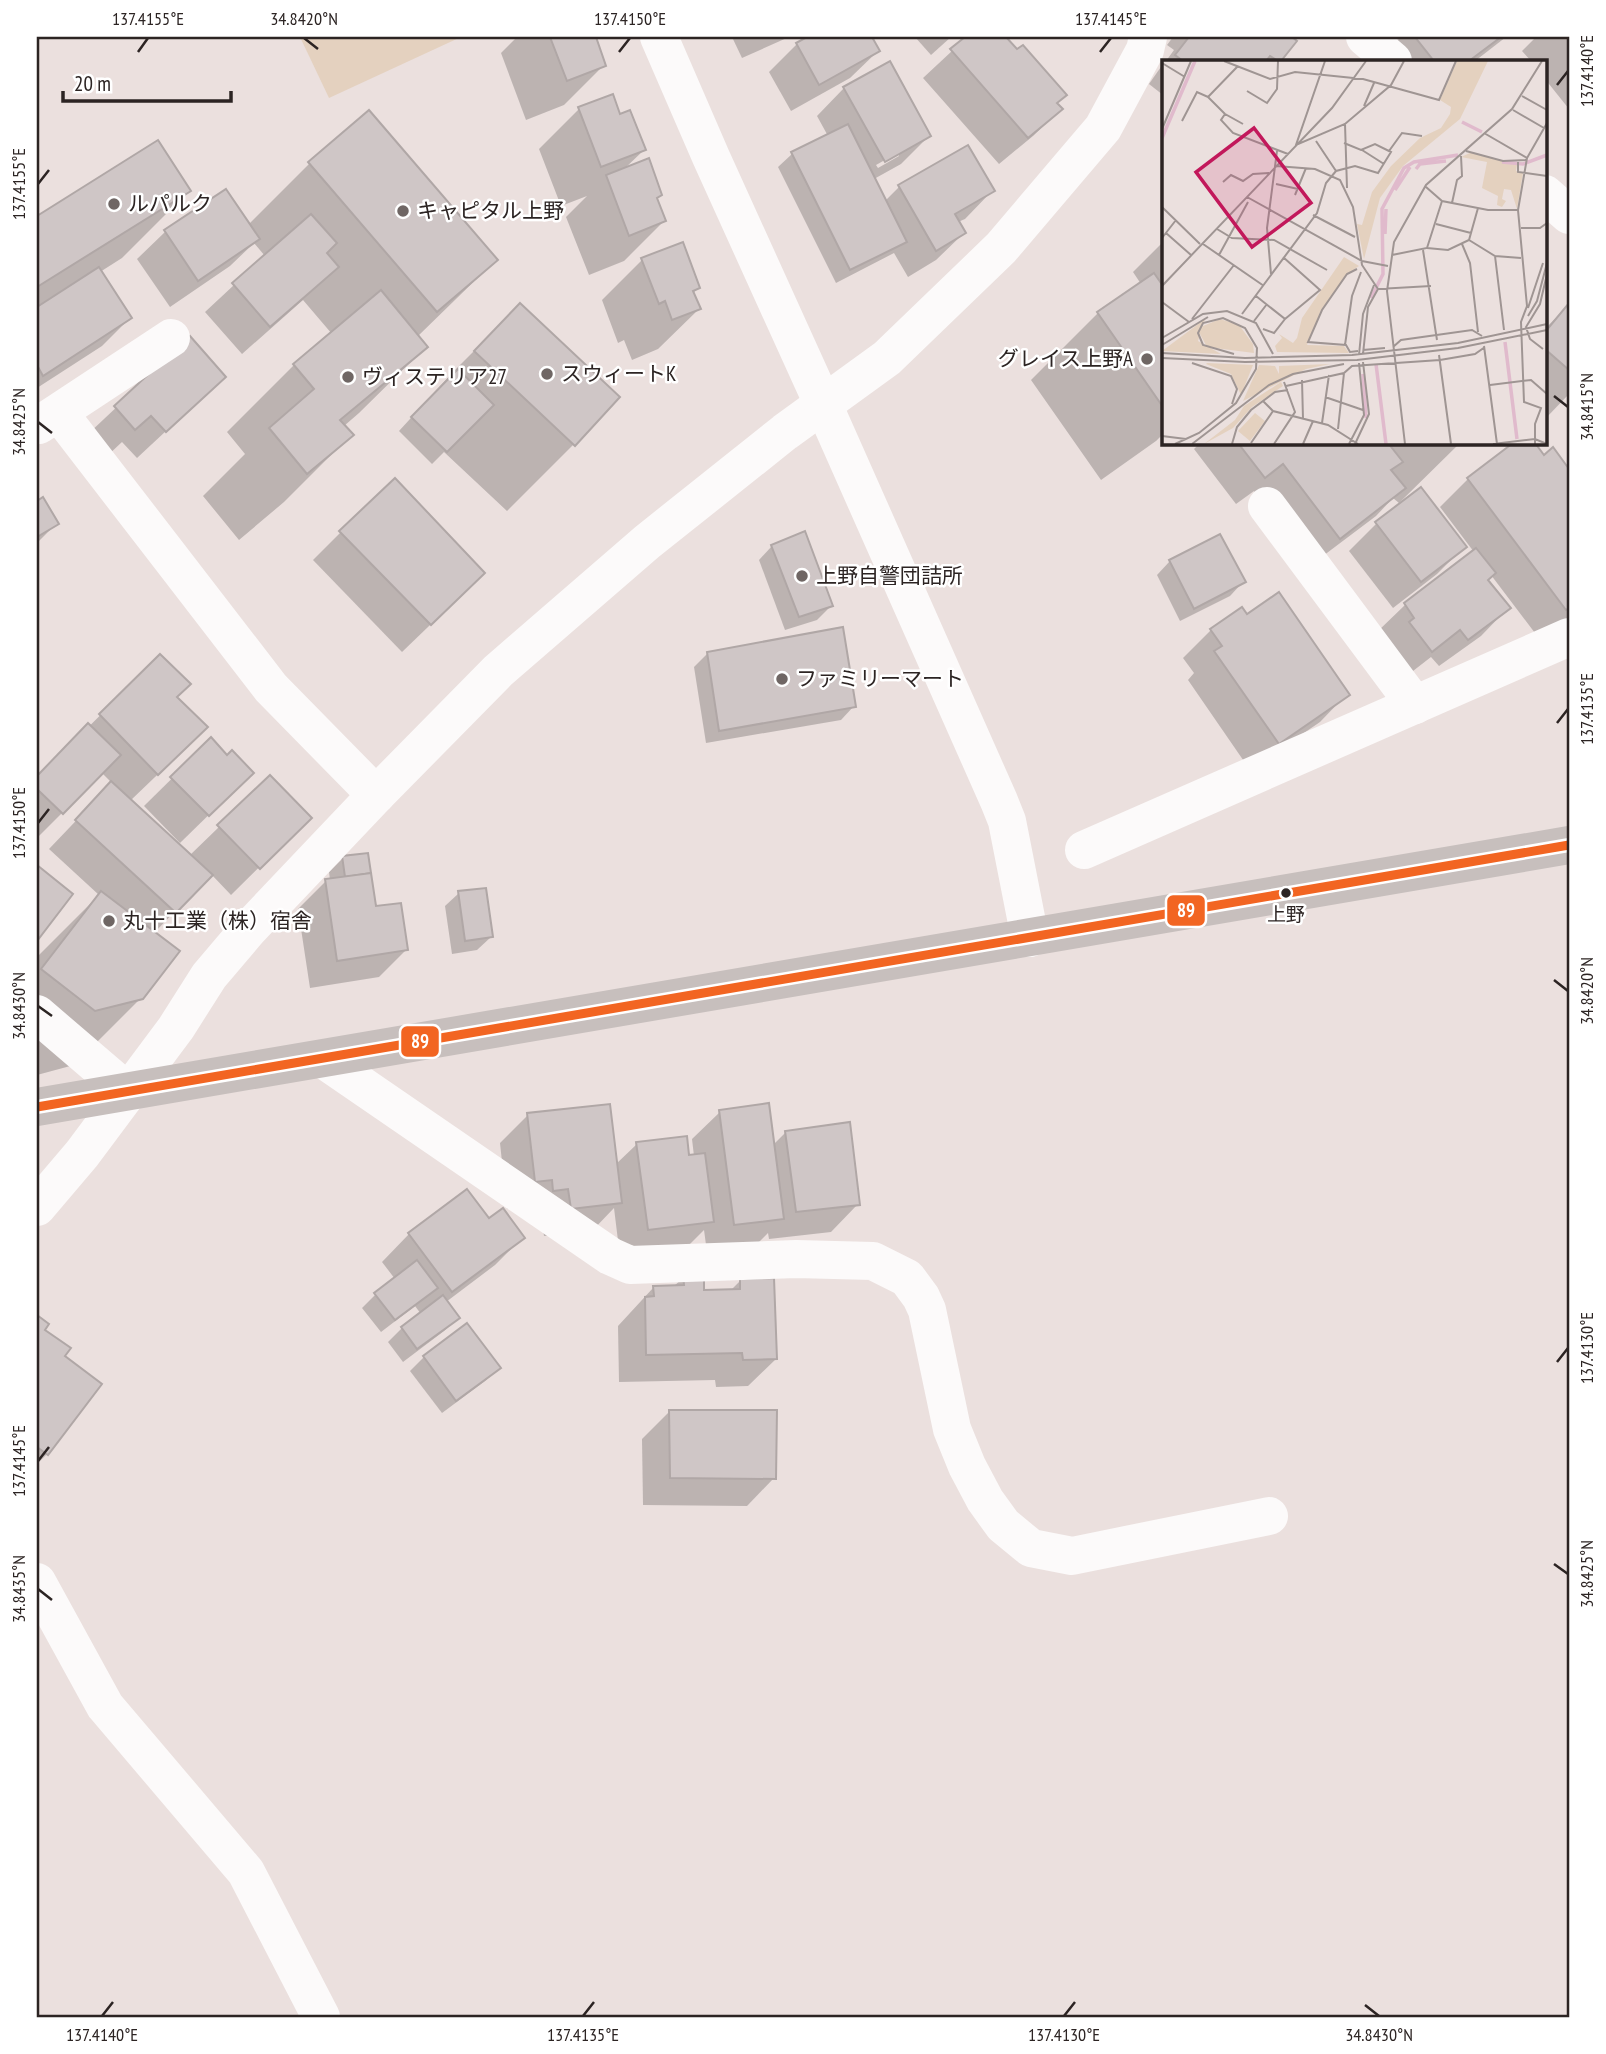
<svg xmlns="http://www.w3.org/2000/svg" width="1606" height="2054" font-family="'PT Sans Narrow','Noto Sans JP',sans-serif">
<rect width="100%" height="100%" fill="#ebe0de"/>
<path fill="#e4d1bf" d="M 300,37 L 461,37 L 329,98 Z"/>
<g fill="#0003" fill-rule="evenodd">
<path d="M 517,37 L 594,37 L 604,65 L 564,105 L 526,120 L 501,53 Z"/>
<path d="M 732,37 L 789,37 L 742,58 Z"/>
<path d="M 810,37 L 870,37 L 878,51 L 850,78 L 791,111 L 769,72 L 797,44 Z"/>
<path d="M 915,37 L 951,37 L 931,55 Z"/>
<path d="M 967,37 L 1012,37 L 1007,41 L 1061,109 L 1033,136 L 999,164 L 923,78 Z"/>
<path d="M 1173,37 L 1289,37 L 1295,41 L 1279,61 L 1166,61 L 1174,50 L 1167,45 Z"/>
<path d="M 1401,37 L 1506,37 L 1475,61 L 1385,61 L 1381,56 Z"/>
<path d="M 1536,37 L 1569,37 L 1569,109 L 1545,79 L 1545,61 L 1531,61 L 1522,51 Z"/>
<path d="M 1163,64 L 1163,95 L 1149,84 Z"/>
<path d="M 844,88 L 929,136 L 901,164 L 874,179 L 885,201 L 899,187 L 992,191 L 965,219 L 958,222 L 964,233 L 936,260 L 908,277 L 894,253 L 836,283 L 778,167 L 792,154 L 828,136 L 817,116 ZM 899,152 L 899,156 L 878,168 L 876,165 Z"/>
<path d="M 579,109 L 619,116 L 644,150 L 623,170 L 660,195 L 655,200 L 664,221 L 624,261 L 589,275 L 566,217 L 587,196 L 561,206 L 539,149 Z"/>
<path d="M 158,142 L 189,191 L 122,258 L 100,272 L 130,318 L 102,346 L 37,388 L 37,218 Z"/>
<path d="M 310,163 L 496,260 L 417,337 L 426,347 L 359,413 L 344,426 L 351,435 L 284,502 L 239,540 L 203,496 L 245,454 L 227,432 L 294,365 L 332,334 L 303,300 L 242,354 L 205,312 L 265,256 L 254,243 L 230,266 L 170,307 L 137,259 L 165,232 L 225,191 L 248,225 Z"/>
<path d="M 1163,242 L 1163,434 L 1156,441 L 1101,480 L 1031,380 L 1098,313 L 1141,284 L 1133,272 Z"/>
<path d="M 642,260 L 698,288 L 692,294 L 699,309 L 658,349 L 632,360 L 624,340 L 618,343 L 602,300 Z"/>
<path d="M 1569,304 L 1569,394 L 1545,419 L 1545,329 Z"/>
<path d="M 520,305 L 574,444 L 507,511 L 444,452 L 432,464 L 399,431 L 453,372 Z"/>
<path d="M 189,339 L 224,377 L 137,458 L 122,442 L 107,456 L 87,435 Z"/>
<path d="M 1200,443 L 1460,443 L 1399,503 L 1393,498 L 1376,516 L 1311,565 L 1254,491 L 1236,504 L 1194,449 Z"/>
<path d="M 1516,443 L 1533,443 L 1544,457 L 1553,450 L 1569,472 L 1569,633 L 1538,637 L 1491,575 L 1486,580 L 1508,608 L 1481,636 L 1439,666 L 1431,657 L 1404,678 L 1377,632 L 1405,605 L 1474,552 L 1440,507 L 1468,479 Z"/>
<path d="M 43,499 L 57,523 L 37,543 L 37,503 Z"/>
<path d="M 1376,524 L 1464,547 L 1437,574 L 1393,608 L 1349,551 Z"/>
<path d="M 341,532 L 455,601 L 402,652 L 313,560 Z"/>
<path d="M 772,546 L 831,606 L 817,620 L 785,630 L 759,560 Z"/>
<path d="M 1170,561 L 1243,582 L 1230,596 L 1180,621 L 1157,575 Z"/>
<path d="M 1242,609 L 1246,616 L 1347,694 L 1320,722 L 1250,770 L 1188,680 L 1194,673 L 1183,658 L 1211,630 Z"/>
<path d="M 708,653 L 854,706 L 841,720 L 706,743 L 694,667 Z"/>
<path d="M 160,656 L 175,697 L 178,755 L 130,801 L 189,856 L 219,827 L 309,818 L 231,895 L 211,874 L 154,933 L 141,998 L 74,1065 L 37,1075 L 37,957 L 99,895 L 49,849 L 112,783 L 102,773 L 37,838 L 37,778 Z"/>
<path d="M 211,740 L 227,757 L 224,800 L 180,843 L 144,806 Z"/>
<path d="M 343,858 L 374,908 L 406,950 L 379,977 L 310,988 L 298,909 L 326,881 L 330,880 L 329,872 Z"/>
<path d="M 459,893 L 491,937 L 477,950 L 452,954 L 445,906 Z"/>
<path d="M 720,1112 L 773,1145 L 786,1132 L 858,1204 L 831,1232 L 769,1239 L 768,1233 L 755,1246 L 707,1252 L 704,1230 L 685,1249 L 620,1257 L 614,1208 L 592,1231 L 544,1236 L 541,1216 L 524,1207 L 507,1209 L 500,1143 L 528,1115 L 615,1165 L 637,1144 L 687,1157 L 694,1156 L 692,1139 Z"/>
<path d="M 489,1221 L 522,1238 L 495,1265 L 446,1302 L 458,1318 L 444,1331 L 403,1362 L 388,1342 L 402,1328 L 421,1314 L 415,1306 L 381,1332 L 362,1308 L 376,1294 L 395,1279 L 382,1262 L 409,1234 Z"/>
<path d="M 684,1277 L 703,1292 L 730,1291 L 741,1280 L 776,1359 L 748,1386 L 716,1387 L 715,1380 L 619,1382 L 618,1326 L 653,1288 L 673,1287 Z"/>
<path d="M 37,1317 L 47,1325 L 43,1330 L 63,1356 L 47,1454 L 37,1464 Z"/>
<path d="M 424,1357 L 498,1368 L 485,1381 L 442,1413 L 410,1371 Z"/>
<path d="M 670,1411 L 774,1478 L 747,1506 L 643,1505 L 642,1439 Z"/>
</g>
<g fill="#cfc6c6" stroke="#b0a7a6" stroke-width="2">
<path d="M 550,37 L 596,37 L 606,66 L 567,81 Z"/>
<path d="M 807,37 L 872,37 L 880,51 L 819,85 L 796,43 Z"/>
<path d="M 965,37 L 1006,37 L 1017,49 L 1023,45 L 1067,95 L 1057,103 L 1063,109 L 1028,138 L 950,49 Z"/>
<path d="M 1189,37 L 1292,37 L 1297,41 L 1281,61 L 1278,61 L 1270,56 L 1266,61 L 1183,61 L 1175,55 Z"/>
<path d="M 1415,37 L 1501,37 L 1469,61 L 1434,61 Z"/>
<path d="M 890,61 L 931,136 L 885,162 L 843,87 Z"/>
<path d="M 613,94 L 620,114 L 630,110 L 646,150 L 601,167 L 578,107 Z"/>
<path d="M 369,110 L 498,260 L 437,312 L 308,162 Z"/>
<path d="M 848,124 L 907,242 L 850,270 L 791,152 Z"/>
<path d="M 158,140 L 191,191 L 37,287 L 37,216 Z"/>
<path d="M 968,145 L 995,191 L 955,214 L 966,233 L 936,251 L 898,185 Z"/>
<path d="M 649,158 L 662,195 L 657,198 L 666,221 L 629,236 L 606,175 Z"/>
<path d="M 226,189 L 260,239 L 198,281 L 164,230 Z"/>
<path d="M 311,214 L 337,243 L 327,253 L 339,267 L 270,327 L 232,283 Z"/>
<path d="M 683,242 L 700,288 L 693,291 L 701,309 L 672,320 L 665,301 L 659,304 L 641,258 Z"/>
<path d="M 99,267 L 132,318 L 43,376 L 37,365 L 37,307 Z"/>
<path d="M 1154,273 L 1163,286 L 1163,407 L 1097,312 Z"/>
<path d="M 381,290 L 428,347 L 340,420 L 354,435 L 307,474 L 269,428 L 314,389 L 293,364 Z"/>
<path d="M 520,303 L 620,397 L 575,446 L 474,351 Z"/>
<path d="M 1569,303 L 1569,370 L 1545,349 L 1545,332 Z"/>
<path d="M 190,336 L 226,377 L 166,432 L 151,416 L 135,430 L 114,406 Z"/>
<path d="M 458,369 L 494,405 L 447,452 L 411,417 Z"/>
<path d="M 1238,443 L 1388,443 L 1403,462 L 1391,470 L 1406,488 L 1340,539 L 1283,464 L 1265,478 Z"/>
<path d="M 1513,443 L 1535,443 L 1544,455 L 1553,447 L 1569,469 L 1569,608 L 1566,610 L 1467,478 Z"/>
<path d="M 395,478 L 485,573 L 431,625 L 339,531 Z"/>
<path d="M 1421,487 L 1467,547 L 1421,582 L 1375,522 Z"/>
<path d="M 43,497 L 59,524 L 37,537 L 37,501 Z"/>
<path d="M 805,531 L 833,606 L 799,617 L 771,545 Z"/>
<path d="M 1220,534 L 1246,582 L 1194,609 L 1169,560 Z"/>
<path d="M 1476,548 L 1496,573 L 1488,580 L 1511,608 L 1468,640 L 1460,630 L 1432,652 L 1409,622 L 1414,618 L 1404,603 Z"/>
<path d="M 1279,592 L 1350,695 L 1279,744 L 1214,651 L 1222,646 L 1210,629 L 1242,607 L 1247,614 Z"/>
<path d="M 843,627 L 856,707 L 719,731 L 707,652 Z"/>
<path d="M 160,654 L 191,684 L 177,697 L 208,727 L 158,775 L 99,714 Z"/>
<path d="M 88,723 L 121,755 L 63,814 L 37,789 L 37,776 Z"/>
<path d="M 211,737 L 227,755 L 232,750 L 254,773 L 209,816 L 170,777 Z"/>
<path d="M 270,775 L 312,818 L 260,869 L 217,825 Z"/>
<path d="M 111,781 L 213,875 L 176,913 L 75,820 Z"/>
<path d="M 368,853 L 371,873 L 345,877 L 342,856 Z"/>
<path d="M 37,865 L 73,894 L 37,941 Z"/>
<path d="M 371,873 L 376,906 L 401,903 L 408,950 L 337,961 L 325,879 Z"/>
<path d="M 486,888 L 493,937 L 465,941 L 458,891 Z"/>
<path d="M 101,891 L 180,951 L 143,999 L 95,1011 L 41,969 Z"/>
<path d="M 769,1103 L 784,1219 L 734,1225 L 719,1110 Z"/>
<path d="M 610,1104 L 622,1203 L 571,1209 L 568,1189 L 553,1191 L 552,1180 L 535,1182 L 527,1113 Z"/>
<path d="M 850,1122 L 860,1205 L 796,1212 L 785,1131 Z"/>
<path d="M 687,1136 L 689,1155 L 705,1153 L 714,1222 L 648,1230 L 636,1142 Z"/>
<path d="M 467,1189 L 489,1218 L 503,1208 L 525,1238 L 452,1292 L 408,1233 Z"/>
<path d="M 417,1260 L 438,1288 L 395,1320 L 374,1293 Z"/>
<path d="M 683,1275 L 704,1275 L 704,1290 L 740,1289 L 740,1279 L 774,1278 L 777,1359 L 743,1360 L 742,1353 L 646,1355 L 645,1297 L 654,1296 L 653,1286 L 684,1285 Z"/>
<path d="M 443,1295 L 460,1318 L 417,1349 L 401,1327 Z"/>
<path d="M 37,1315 L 49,1324 L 45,1330 L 71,1348 L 65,1356 L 102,1384 L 48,1455 L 37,1447 Z"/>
<path d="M 467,1323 L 501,1368 L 456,1401 L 423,1356 Z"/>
<path d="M 669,1410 L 777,1410 L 776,1479 L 670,1478 Z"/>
</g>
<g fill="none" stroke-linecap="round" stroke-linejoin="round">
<g stroke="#fcfafa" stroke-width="38">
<path d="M 1365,37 L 1393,61"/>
<path d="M 1545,194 L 1569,215"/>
<path d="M 59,413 L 271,688 L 376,795"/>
<path d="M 39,425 L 171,338"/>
<path d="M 1267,506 L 1415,705"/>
<path d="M 1084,850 L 1569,637"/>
<path d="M 37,1014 L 128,1092"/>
<path d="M 323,1059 L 610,1256 L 630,1265 L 796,1259 L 873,1261 L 907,1278 L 921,1297 L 927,1310 L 952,1429 L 967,1466 L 985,1500 L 1003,1525 L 1031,1548 L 1072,1556 L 1269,1516"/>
<path d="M 37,1207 L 82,1154 L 176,1028 L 209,976 L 248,930 L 376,795 L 498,671 L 647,542 L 785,432 L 887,358 L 1001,248 L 1103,128 L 1145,50 L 1148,37"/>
<path d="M 37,1582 L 105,1706 L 246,1872 L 321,2017"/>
</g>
<path stroke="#fcfafa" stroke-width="38" d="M 659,37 L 711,157 L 823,404 L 999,801 L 1007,821 L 1030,938"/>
<path stroke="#c7bfbd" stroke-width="38" d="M 37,1107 L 1569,845"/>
<g stroke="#fff" stroke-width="14">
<path id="bus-1" d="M 37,1107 L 1569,845"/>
</g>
<use href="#bus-1" stroke="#f26522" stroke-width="9"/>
</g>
<path fill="none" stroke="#2c2423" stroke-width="2.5" d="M 304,38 L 318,49M 138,52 L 148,38M 619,52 L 630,38M 1100,52 L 1111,38M 1557,85 L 1568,71M 38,184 L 49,170M 1554,396 L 1568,407M 38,422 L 52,433M 1557,723 L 1568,709M 38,823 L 49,809M 1554,980 L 1568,991M 38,1006 L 52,1016M 1557,1362 L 1568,1348M 38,1461 L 49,1447M 1554,1564 L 1568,1574M 38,1589 L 52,1600M 1365,2005 L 1379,2016M 102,2016 L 113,2002M 583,2016 L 594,2002M 1064,2016 L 1075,2002"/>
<g fill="#6f6664" stroke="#fff" stroke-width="2.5">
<circle cx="114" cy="204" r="7"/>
<circle cx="403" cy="211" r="7"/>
<circle cx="1147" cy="359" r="7"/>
<circle cx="547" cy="374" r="7"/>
<circle cx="348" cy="377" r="7"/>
<circle cx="802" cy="576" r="7"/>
<circle cx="782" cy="679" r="7"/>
<circle cx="109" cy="921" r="7"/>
</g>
<circle fill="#2c2423" stroke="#fff" stroke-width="2.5" cx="1286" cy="893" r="6"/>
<g text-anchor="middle" stroke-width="5" stroke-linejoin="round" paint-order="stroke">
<g font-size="19" fill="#2c2423" stroke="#fff">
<text x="1286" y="921">上野</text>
</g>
<g font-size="21" fill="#2c2423" stroke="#fff" text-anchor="start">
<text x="128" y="211">ルパルク</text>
<text x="417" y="218">キャピタル上野</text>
<text x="1133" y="366" text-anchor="end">グレイス上野A</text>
<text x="561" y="381">スウィートK</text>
<text x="362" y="384">ヴィステリア27</text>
<text x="816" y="583">上野自警団詰所</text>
<text x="796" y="686">ファミリーマート</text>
<text x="123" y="928">丸十工業（株）宿舎</text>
</g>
</g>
<g transform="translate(1162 60)">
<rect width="385" height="385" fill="#ebe0de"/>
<path d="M 295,1 L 326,1 L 298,59 L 241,106 L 218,138 L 202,199 L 195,164 L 200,165 L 210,132 L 229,106 L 258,78 L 279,68 L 288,54 L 289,47 L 278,40 ZM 310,92 L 355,105 L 354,111 L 361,113 L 355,149 L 349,130 L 342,129 L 340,139 L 344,141 L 340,147 L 335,145 L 336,136 L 320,128 L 325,102 L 299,97 ZM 182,197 L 197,206 L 185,214 L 159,250 L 145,285 L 182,286 L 187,293 L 115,292 L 113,286 L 120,278 L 117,274 L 131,283 L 135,278 L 140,258 ZM 43,259 L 36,281 L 59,294 L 0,291 ZM 58,259 L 77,265 L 91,284 L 92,293 L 45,287 L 38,274 L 41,266 ZM 44,304 L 45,303 L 91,305 L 79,335 L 69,314 ZM 168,304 L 144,309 L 81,341 L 97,305 L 113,306 L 117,314 L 117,306 ZM 119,322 L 121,326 L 90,347 L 71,368 L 42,384 L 73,360 L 82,346 ZM 93,353 L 103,361 L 88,381 L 76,371 Z" fill="#e4d1bf"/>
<path fill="none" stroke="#e0bacc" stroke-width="3.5" d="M 300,62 L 320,72M 0,78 L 33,1M 340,102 L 361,104 L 385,95M 254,109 L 258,104 L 284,101M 233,130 L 248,107M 223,174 L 224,149M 209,238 L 221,214 L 220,149 L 242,108 L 252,102 L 296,95M 343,282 L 355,379M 214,304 L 224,384M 201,314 L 204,358"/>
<path fill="none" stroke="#9f9593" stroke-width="2" d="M 62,1 L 108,19 L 133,12 L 201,19 L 277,40 L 294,1M 163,1 L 134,85 L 183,64 L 229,25 L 242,1M 0,3 L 23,17M 85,31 L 105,43 L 115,29 L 116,1M 360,36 L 385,50M 46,37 L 63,54M 202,46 L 212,23M 351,50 L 382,68M 20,61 L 35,32 L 46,37 L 76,6M 81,64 L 63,54 L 59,60 L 71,73 L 126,94M 183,64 L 185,128M 0,69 L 29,1M 322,73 L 365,98M 154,81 L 174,111M 200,90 L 222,104M 227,91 L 240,73 L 260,76M 304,91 L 341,101 L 364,100M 356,102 L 356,112 L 385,116M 114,106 L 153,109 L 178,120 L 191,147 L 200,205 L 216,229 L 269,226M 61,122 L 69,115 L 81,121 L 91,114 L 107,113M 114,124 L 136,129M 264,127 L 280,141 L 326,150 L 356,150M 133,135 L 144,108M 85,137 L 200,201 L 226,206M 290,143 L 295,120 L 300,116 L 299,96M 0,147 L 38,184M 151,155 L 193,177M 274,164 L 309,173M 359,168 L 378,168 L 385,163M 55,169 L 70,178 L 112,180 L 165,210M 4,173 L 29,195M 0,178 L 14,160M 307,180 L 333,196 L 359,198M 41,184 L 102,226M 300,184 L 308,203 L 316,272M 265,188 L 286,190 L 307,180 L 316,148M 261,190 L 275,280M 57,195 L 86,142M 230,195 L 265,188 L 280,141M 333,196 L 342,270M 121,197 L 158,230 L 123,259M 195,209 L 185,214 L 160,250 L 146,282 L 184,285 L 188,292 L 196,291M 109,214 L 105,168 L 115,91M 0,226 L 170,48 L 204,1M 94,236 L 123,259 L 112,273 L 101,269M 0,242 L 27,262M 366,248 L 381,203M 80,254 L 155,153 L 164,123 L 174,111 L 193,106 L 216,113 L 229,92 L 213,84 L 199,90 L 182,83M 366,256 L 375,241 L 385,203M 30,259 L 72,205M 92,261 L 105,244M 0,278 L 41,254 L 65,251 L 94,263 L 111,294M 0,285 L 46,257M 183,285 L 190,236 L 199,212M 322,286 L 335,384M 231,287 L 239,280 L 310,270 L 320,276M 381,289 L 368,279 L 364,267 L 378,244 L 385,214M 201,290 L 223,288M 0,293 L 83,298 L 190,295 L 296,283 L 385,264M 201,294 L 206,247 L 216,229M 197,295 L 201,254 L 212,225M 277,295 L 289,384M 0,298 L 83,302 L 195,300 L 296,288 L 385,270M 30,303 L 69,316 L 75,329 L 70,344M 140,320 L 141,359M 328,325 L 369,320 L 385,334M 124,326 L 182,313 L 190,306 L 278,300 L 313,294 L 323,287M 163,337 L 201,350M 101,341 L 111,351 L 166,365 L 196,384M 160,363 L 167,315M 176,369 L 182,313M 0,376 L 24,379M 89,383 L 111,351M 13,384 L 37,373 L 74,343 L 94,309 L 95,288 L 83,268 L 61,258 L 41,263 L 36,273 L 41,285 L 72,294M 30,384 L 107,325 L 131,314 L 182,304M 70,384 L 75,367 L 89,350 L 113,332 L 126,330M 112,384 L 133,352 L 122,322M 141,384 L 151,361M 187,384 L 202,355 L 197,303M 193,384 L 207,354 L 201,302M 243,384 L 225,231 L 232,182 L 264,125 L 350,49 L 380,1M 331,384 L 373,379 L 385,384M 373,384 L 373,364 L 379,348 L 362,342 L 359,262 L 365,246 L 356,150 L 365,98 L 385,63"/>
<path fill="#c2185b" fill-opacity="0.15" stroke="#c2185b" stroke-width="3.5" d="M 92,68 L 149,143 L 90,187 L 34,112 Z"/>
<rect width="385" height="385" fill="none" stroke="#2c2423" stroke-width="3.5"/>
</g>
<g stroke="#fff" stroke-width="2.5">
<rect x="1166" y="894" width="40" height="33" rx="7" fill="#f26522"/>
<rect x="400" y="1025" width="40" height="33" rx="7" fill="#f26522"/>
</g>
<g font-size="19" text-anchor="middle" font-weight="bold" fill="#fff">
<text x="1186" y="917">89</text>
<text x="420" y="1048">89</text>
</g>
<rect width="1606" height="2054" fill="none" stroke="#ffffff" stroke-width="77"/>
<path d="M63 91v10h168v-10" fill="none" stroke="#2c2423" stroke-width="3.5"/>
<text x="74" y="91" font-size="21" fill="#2c2423" stroke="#ffffff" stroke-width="5" paint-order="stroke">20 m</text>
<rect x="38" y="38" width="1530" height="1978" fill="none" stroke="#2c2423" stroke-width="2.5"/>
<g font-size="18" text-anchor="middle" fill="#2c2423">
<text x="148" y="25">137.4155°E</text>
<text x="304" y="25">34.8420°N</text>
<text x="630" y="25">137.4150°E</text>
<text x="1111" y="25">137.4145°E</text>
<text transform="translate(1587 71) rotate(-90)" y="6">137.4140°E</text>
<text transform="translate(19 184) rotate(-90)" y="6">137.4155°E</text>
<text transform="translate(1587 407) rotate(-90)" y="6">34.8415°N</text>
<text transform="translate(19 422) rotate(-90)" y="6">34.8425°N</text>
<text transform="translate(1587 709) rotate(-90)" y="6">137.4135°E</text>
<text transform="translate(19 823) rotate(-90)" y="6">137.4150°E</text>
<text transform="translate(1587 991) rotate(-90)" y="6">34.8420°N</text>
<text transform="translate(19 1006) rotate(-90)" y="6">34.8430°N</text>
<text transform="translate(1587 1348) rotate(-90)" y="6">137.4130°E</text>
<text transform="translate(19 1461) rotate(-90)" y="6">137.4145°E</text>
<text transform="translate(1587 1574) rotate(-90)" y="6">34.8425°N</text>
<text transform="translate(19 1589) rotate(-90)" y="6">34.8435°N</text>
<text x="102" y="2041">137.4140°E</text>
<text x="583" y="2041">137.4135°E</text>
<text x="1064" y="2041">137.4130°E</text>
<text x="1379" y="2041">34.8430°N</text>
</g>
</svg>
